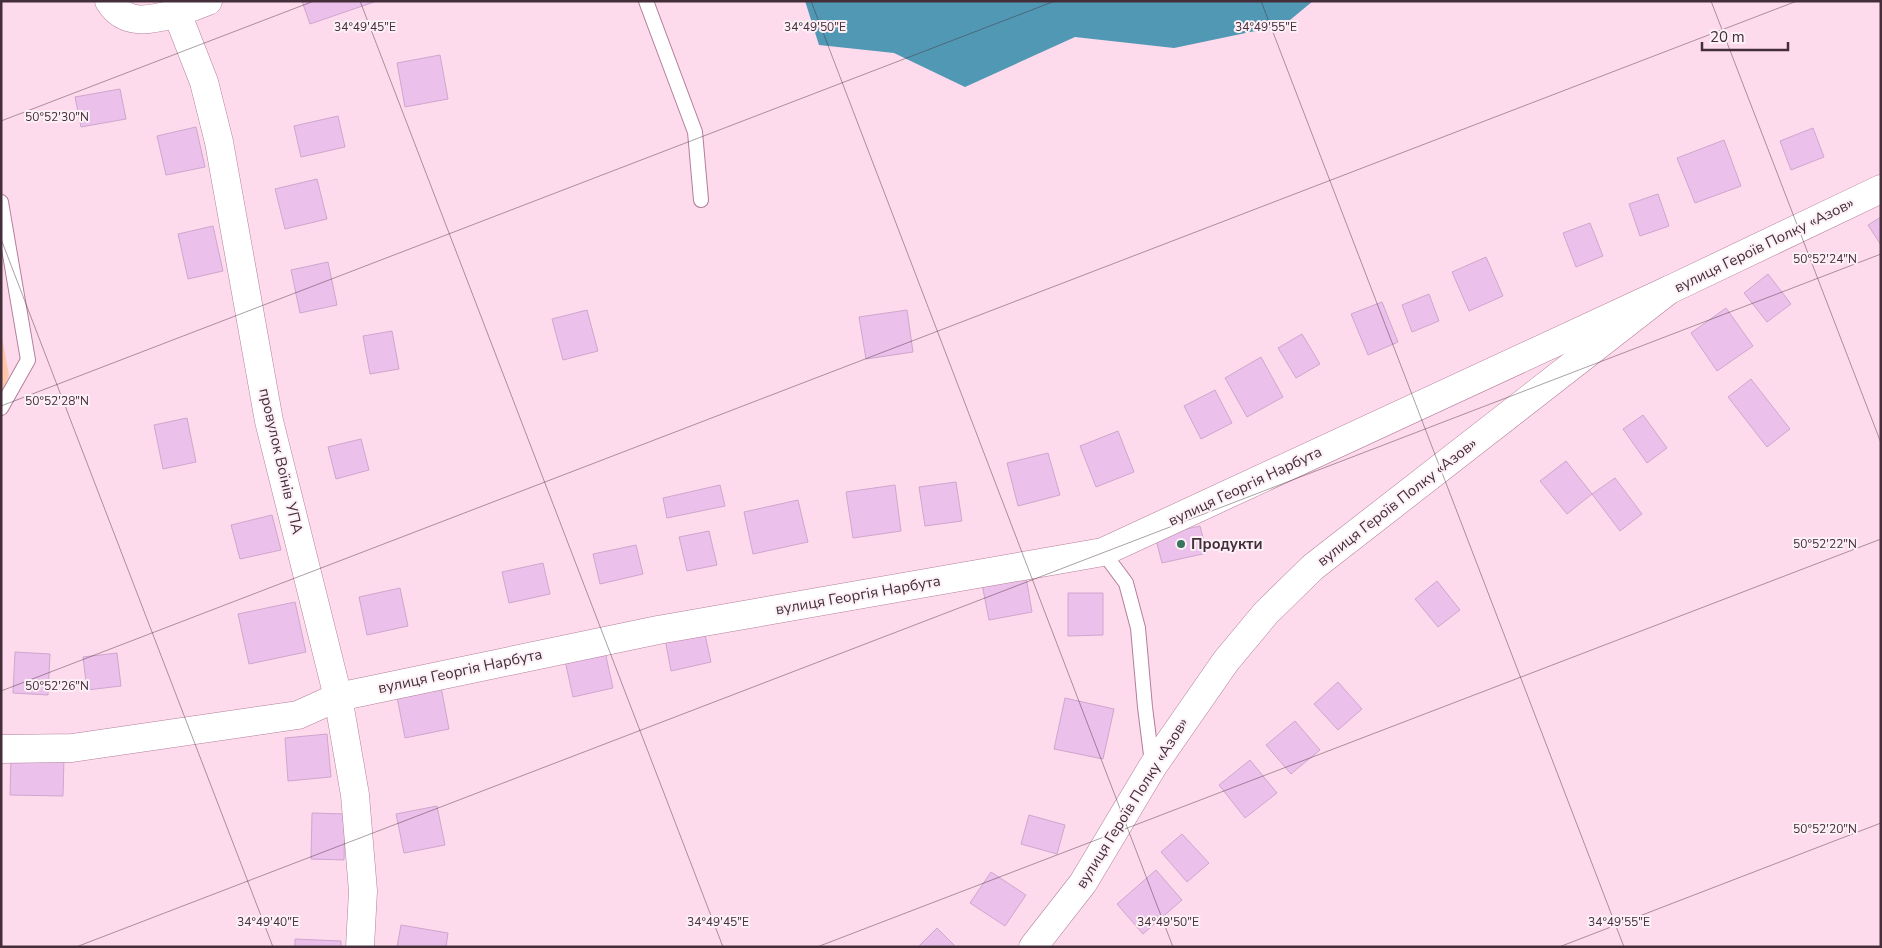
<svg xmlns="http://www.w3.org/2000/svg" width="1882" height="948" font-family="'Nunito Sans',sans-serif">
<rect width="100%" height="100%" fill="#fedbec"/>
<path fill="#ffc6aa" d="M 1,332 L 9,375 L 1,397 Z"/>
<path fill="#5198b5" d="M 805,1 L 1313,1 L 1284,25 L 1174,48 L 1075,37 L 965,87 L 894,53 L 819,45 Z"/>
<g fill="#ebc0ea" stroke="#cfa6ce">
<path d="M 302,1 L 377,1 L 310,24 Z"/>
<path d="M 440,55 L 448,99 L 405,107 L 397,63 Z"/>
<path d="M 120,89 L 126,119 L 81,127 L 75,97 Z"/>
<path d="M 338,116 L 345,147 L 301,157 L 294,126 Z"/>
<path d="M 196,127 L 205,167 L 166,175 L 157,136 Z"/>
<path d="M 1813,128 L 1824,157 L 1791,170 L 1780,141 Z"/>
<path d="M 1724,140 L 1741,186 L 1695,203 L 1677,158 Z"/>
<path d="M 317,179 L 327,219 L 285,229 L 275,189 Z"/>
<path d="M 1658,194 L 1669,226 L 1640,236 L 1629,204 Z"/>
<path d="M 1881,217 L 1881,245 L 1868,225 Z"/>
<path d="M 1590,223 L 1603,256 L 1576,267 L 1563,233 Z"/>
<path d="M 213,226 L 223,271 L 188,279 L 178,234 Z"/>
<path d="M 1486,257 L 1503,296 L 1469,311 L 1452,272 Z"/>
<path d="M 328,262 L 337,305 L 300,313 L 291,270 Z"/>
<path d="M 1768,274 L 1791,304 L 1767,322 L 1744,293 Z"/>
<path d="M 1429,294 L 1439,321 L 1412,332 L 1402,305 Z"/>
<path d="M 1382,302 L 1398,342 L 1368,355 L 1351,314 Z"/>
<path d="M 1726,308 L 1753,346 L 1717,371 L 1691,333 Z"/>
<path d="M 587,310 L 598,351 L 563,360 L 552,319 Z"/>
<path d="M 907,310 L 913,352 L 866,359 L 859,317 Z"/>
<path d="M 392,331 L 399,369 L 370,374 L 363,336 Z"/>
<path d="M 1302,334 L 1320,364 L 1296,378 L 1278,348 Z"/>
<path d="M 1261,357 L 1283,397 L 1247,417 L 1225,378 Z"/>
<path d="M 1751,379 L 1790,429 L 1767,447 L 1728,397 Z"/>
<path d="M 1215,390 L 1232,423 L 1201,439 L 1184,406 Z"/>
<path d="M 1643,415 L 1667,448 L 1647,463 L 1623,429 Z"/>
<path d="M 187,418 L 196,462 L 163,469 L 154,425 Z"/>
<path d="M 1118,431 L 1134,472 L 1096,487 L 1080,446 Z"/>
<path d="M 361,439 L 369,470 L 336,479 L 328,447 Z"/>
<path d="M 1048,453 L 1060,495 L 1018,506 L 1007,463 Z"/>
<path d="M 1566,461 L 1592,494 L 1567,514 L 1540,481 Z"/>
<path d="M 1615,478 L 1642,514 L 1620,531 L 1592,494 Z"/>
<path d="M 956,482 L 962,521 L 925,526 L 919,487 Z"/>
<path d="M 720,485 L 725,506 L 667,518 L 663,498 Z"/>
<path d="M 895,485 L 901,531 L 853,538 L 846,492 Z"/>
<path d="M 798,500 L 808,542 L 753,554 L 744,512 Z"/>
<path d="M 272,515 L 281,550 L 240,559 L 231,525 Z"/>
<path d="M 1200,526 L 1207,553 L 1162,563 L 1155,536 Z"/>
<path d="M 709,531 L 717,565 L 687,571 L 679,537 Z"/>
<path d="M 636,545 L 643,574 L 600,584 L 593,554 Z"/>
<path d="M 543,563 L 550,594 L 509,603 L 502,572 Z"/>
<path d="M 1025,571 L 1032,612 L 989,620 L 981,579 Z"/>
<path d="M 1437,581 L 1460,610 L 1438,627 L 1415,599 Z"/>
<path d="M 400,588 L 408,626 L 367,635 L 359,597 Z"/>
<path d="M 1068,593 L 1103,593 L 1103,635 L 1068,636 Z"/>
<path d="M 295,602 L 306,652 L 249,664 L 238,614 Z"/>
<path d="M 704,630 L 711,662 L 671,671 L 665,639 Z"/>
<path d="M 604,647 L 613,688 L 573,697 L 564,656 Z"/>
<path d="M 15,652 L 50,654 L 48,695 L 13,693 Z"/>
<path d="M 117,653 L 121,686 L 87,690 L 83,657 Z"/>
<path d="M 1338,682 L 1362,709 L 1338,730 L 1314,704 Z"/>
<path d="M 441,687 L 449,729 L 405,738 L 397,697 Z"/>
<path d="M 1065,698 L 1114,709 L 1103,759 L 1054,749 Z"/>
<path d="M 1295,721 L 1320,750 L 1291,774 L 1266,745 Z"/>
<path d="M 327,734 L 331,777 L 288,781 L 285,738 Z"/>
<path d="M 11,757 L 64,758 L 63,796 L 10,795 Z"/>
<path d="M 1250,760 L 1277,793 L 1245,818 L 1219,785 Z"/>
<path d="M 437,806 L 445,845 L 404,853 L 396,814 Z"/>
<path d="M 312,813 L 345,814 L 344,860 L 311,859 Z"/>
<path d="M 1029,815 L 1065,825 L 1057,854 L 1021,844 Z"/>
<path d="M 1182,834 L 1209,863 L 1187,882 L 1161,852 Z"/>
<path d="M 1156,870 L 1182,900 L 1143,934 L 1117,904 Z"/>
<path d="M 991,872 L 1026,895 L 1005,926 L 970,903 Z"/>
<path d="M 401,925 L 448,933 L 446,947 L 397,947 Z"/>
<path d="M 937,928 L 956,947 L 918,947 Z"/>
<path d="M 295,939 L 341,941 L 341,947 L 295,947 Z"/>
</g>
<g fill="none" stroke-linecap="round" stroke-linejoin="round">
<g stroke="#b37f9a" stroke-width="16">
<g id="service">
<path d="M 646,1 L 695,132 L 701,200"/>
<path d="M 1,202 L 28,360 L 1,408"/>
<path d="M 1103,552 L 1126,583 L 1138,628 L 1145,707 L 1152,763"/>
</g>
</g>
<g stroke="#b37f9a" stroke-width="29">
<g id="minor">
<path d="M 109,1 C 125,27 152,20 177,13"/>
<path d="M 208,1 L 177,13 L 204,82 L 219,142 L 269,421 L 338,697 L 355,795 L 363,891 L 360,947"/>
<path d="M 1,749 L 72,748 L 298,715 L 338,697 L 658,630 L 1103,552 L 1669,290"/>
<path d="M 1033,947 L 1083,883 L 1153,766 L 1226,661 L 1266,613 L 1313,567 L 1669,290 L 1881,189"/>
</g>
</g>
<use href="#service" stroke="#fff" stroke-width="14"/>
<use href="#minor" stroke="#fff" stroke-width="28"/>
</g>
<path fill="none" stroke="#442e39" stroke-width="1" stroke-opacity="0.45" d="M 360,1 L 723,947M 811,1 L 1173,947M 1261,1 L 1624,947M 1711,1 L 1881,443M 1,121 L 314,1M 1,239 L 273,947M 1,406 L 1055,1M 1,691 L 1797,1M 76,947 L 1881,254M 817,947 L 1881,539M 1559,947 L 1881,823"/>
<circle fill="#39745e" stroke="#fcf0f6" stroke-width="2" cx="1181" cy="544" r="5"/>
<g text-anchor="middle" stroke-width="4" stroke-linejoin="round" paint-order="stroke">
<g font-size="15" fill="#442e39" stroke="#fcf0f6">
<text transform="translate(1764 245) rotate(-26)" y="5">вулиця Героїв Полку «Азов»</text>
<text transform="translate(281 461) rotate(77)" y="5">провулок Воїнів УПА</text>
<text transform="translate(1245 486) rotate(-25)" y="5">вулиця Георгія Нарбута</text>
<text transform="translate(1397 502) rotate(-38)" y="5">вулиця Героїв Полку «Азов»</text>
<text transform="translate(858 595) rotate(-10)" y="5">вулиця Георгія Нарбута</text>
<text transform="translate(460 671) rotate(-12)" y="5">вулиця Георгія Нарбута</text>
<text transform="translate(1132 803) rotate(-58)" y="5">вулиця Героїв Полку «Азов»</text>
</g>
<g font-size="15" font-weight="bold" fill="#442e39" stroke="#fcf0f6" text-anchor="start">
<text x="1191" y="549">Продукти</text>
</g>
</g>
<g font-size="12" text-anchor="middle" fill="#442e39" stroke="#fcf0f6" stroke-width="4" stroke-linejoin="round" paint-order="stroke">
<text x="365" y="31">34°49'45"E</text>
<text x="815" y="31">34°49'50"E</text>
<text x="1266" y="31">34°49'55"E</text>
<text x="57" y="121">50°52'30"N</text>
<text x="1825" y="263">50°52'24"N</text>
<text x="57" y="405">50°52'28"N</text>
<text x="1825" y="548">50°52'22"N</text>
<text x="57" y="690">50°52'26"N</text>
<text x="1825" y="833">50°52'20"N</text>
<text x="268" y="926">34°49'40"E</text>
<text x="718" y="926">34°49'45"E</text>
<text x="1168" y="926">34°49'50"E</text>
<text x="1619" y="926">34°49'55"E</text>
</g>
<rect width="1882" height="948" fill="none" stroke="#442e39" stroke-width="5"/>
<path d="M1702 42v8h86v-8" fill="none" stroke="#442e39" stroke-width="2.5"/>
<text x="1710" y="42" font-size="15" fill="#442e39" stroke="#fcf0f6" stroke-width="4" paint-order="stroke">20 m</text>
</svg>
